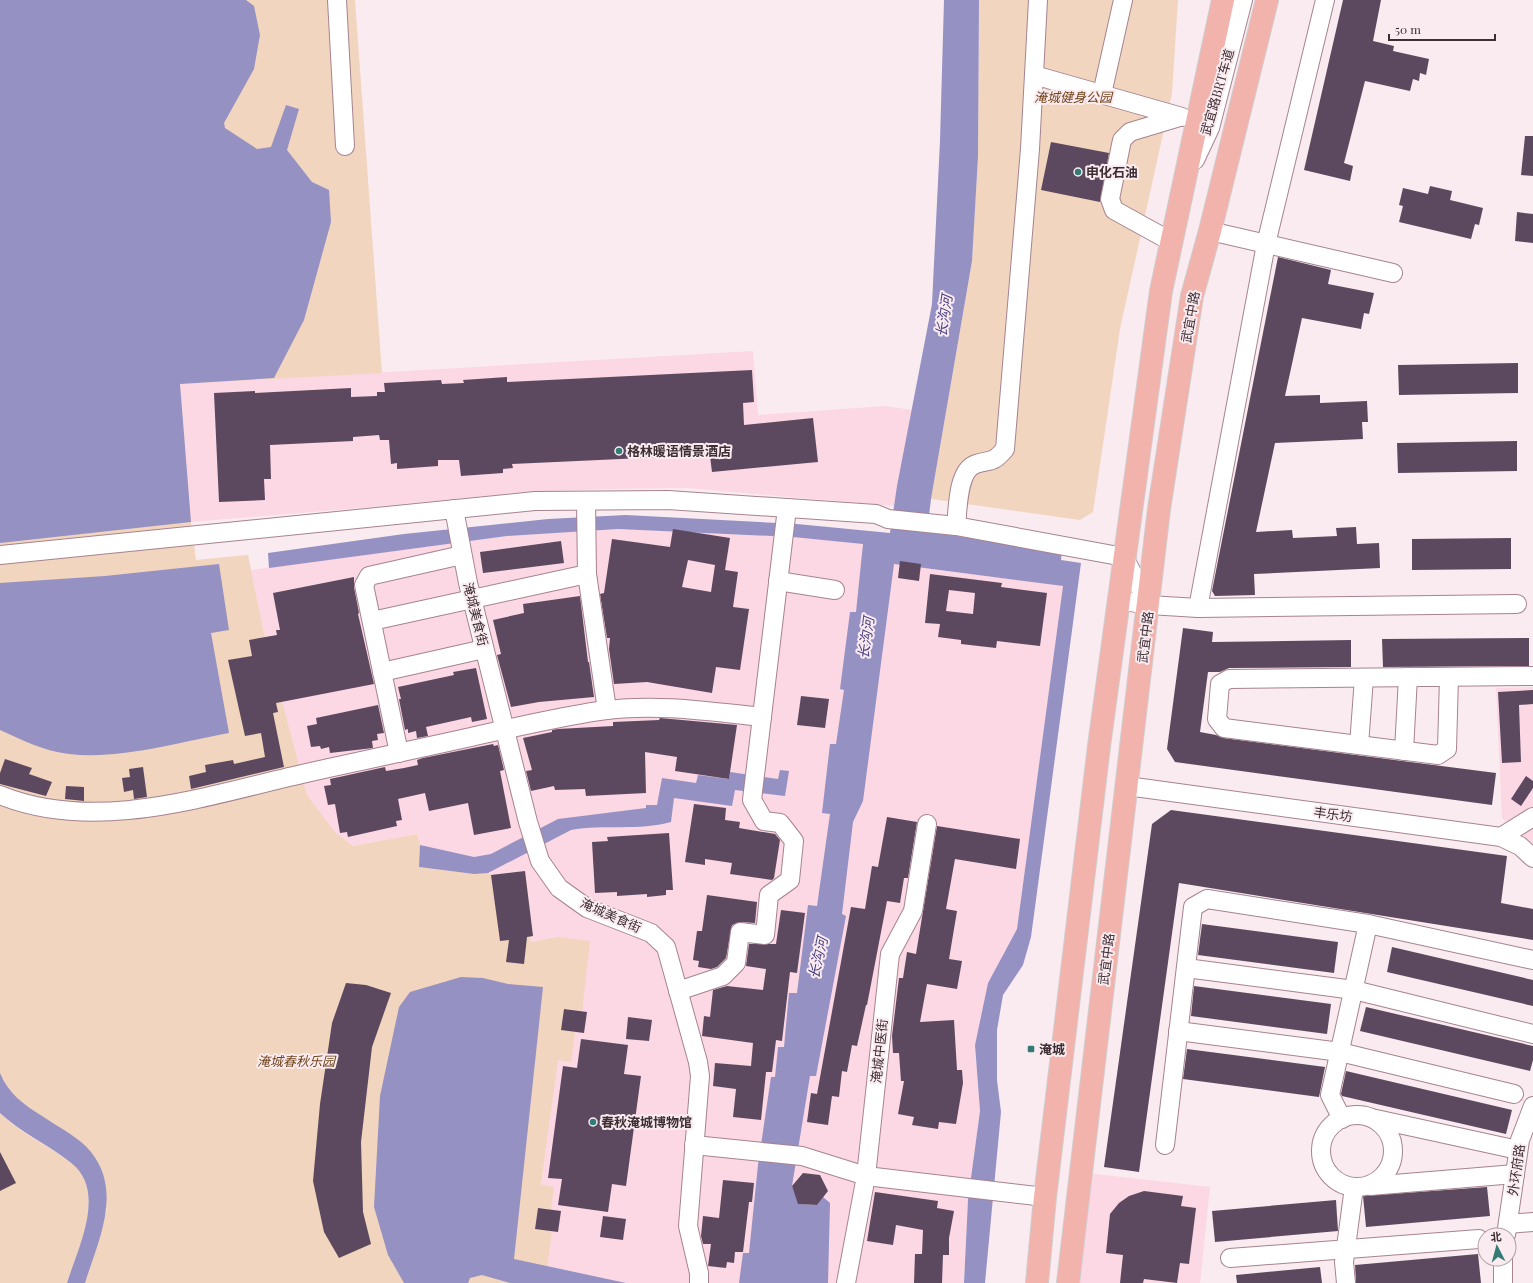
<svg xmlns="http://www.w3.org/2000/svg" width="1533" height="1283" font-family="'Playfair Display','Noto Sans SC',serif">
<rect width="100%" height="100%" fill="#faebf0"/>
<g fill="#fcd7e4">
<path d="M 753,351 L 758,415 L 885,406 L 912,410 L 895,506 L 687,488 L 606,489 L 524,492 L 372,507 L 191,522 L 180,384 Z"/>
<path d="M 618,529 L 793,537 L 863,543 L 893,564 L 1063,586 L 1017,929 L 988,983 L 975,1045 L 980,1111 L 968,1200 L 964,1283 L 545,1283 L 535,1229 L 538,1208 L 551,1209 L 553,1188 L 541,1186 L 564,1009 L 582,1011 L 557,937 L 531,942 L 529,937 L 533,936 L 525,871 L 491,875 L 419,867 L 417,834 L 353,846 L 335,832 L 307,795 L 263,629 L 251,570 L 507,536 Z"/>
<path d="M 1533,687 L 1533,844 L 1502,818 L 1496,688 Z"/>
<path d="M 1087,1173 L 1210,1187 L 1200,1283 L 1074,1283 Z"/>
</g>
<g fill="#f1d5be">
<path d="M 0,0 L 355,0 L 382,373 L 180,384 L 191,522 L 196,560 L 248,555 L 263,629 L 307,795 L 335,832 L 353,846 L 417,834 L 420,845 L 419,867 L 474,874 L 488,873 L 491,875 L 525,871 L 533,936 L 530,937 L 531,942 L 557,937 L 590,941 L 582,1011 L 564,1009 L 561,1029 L 575,1032 L 571,1062 L 558,1060 L 541,1185 L 554,1187 L 551,1209 L 538,1208 L 535,1228 L 552,1231 L 545,1283 L 85,1283 L 107,1208 L 31,1110 C 18,1099 6,1089 0,1073 Z"/>
<path d="M 979,0 L 1178,0 L 1172,93 L 1120,329 L 1093,512 L 1080,520 L 931,499 L 972,261 L 978,157 Z"/>
<path d="M 0,1113 C 21,1134 46,1144 70,1162 C 108,1190 78,1247 67,1283 L 0,1283 Z"/>
</g>
<g fill="#9591c3">
<path d="M 0,0 L 246,0 L 254,6 L 260,35 L 254,69 L 224,123 L 225,128 L 257,149 L 271,147 L 286,105 L 299,109 L 287,150 L 312,182 L 329,190 L 331,222 L 304,320 L 274,378 L 180,384 L 191,522 L 0,543 Z"/>
<path d="M 944,0 L 979,0 L 978,157 L 972,261 L 931,499 L 927,532 L 1062,550 L 1061,560 L 1081,563 L 1031,937 L 1023,965 L 1003,995 L 997,1030 L 997,1080 L 1001,1112 L 985,1283 L 964,1283 L 968,1200 L 980,1111 L 975,1045 L 988,983 L 1017,929 L 1063,586 L 894,564 L 863,801 L 853,822 L 842,914 L 846,916 L 816,1076 L 810,1076 L 792,1186 L 799,1204 L 817,1205 L 823,1197 L 830,1203 L 828,1283 L 739,1283 L 743,1253 L 749,1253 L 758,1165 L 771,1077 L 775,1077 L 778,1047 L 784,1047 L 789,993 L 797,993 L 808,905 L 817,906 L 830,814 L 822,813 L 830,744 L 836,744 L 844,690 L 840,689 L 850,612 L 856,612 L 863,544 L 793,537 L 618,529 L 507,536 L 269,568 L 268,553 L 404,534 L 548,519 L 626,515 L 797,524 L 890,533 L 897,486 L 932,304 L 940,141 Z"/>
<path d="M 219,564 L 229,630 L 211,633 L 229,733 C 179,742 120,760 69,754 C 44,751 22,740 0,730 L 0,583 L 105,576 Z"/>
<path d="M 780,770 L 789,771 L 785,796 L 735,790 L 732,806 L 674,798 L 671,822 C 638,831 604,824 571,830 L 488,873 L 474,874 L 419,867 L 420,845 L 474,857 L 491,854 L 558,819 L 646,808 L 646,805 L 657,805 L 662,778 L 696,783 L 698,775 L 729,779 L 730,772 L 778,779 Z"/>
<path d="M 461,977 L 483,978 L 508,984 L 543,987 L 514,1259 L 626,1283 L 510,1283 L 482,1275 L 470,1278 L 468,1283 L 404,1283 L 388,1255 L 374,1207 L 380,1096 L 399,1007 L 410,992 Z"/>
<path d="M 0,1073 C 8,1093 24,1105 42,1116 C 58,1127 79,1137 91,1152 C 123,1192 98,1241 85,1283 L 67,1283 C 78,1247 108,1190 70,1162 C 47,1144 21,1133 0,1113 Z"/>
</g>
<g fill="#5c4960" fill-rule="evenodd">
<path d="M 1343,0 L 1381,0 L 1373,41 L 1394,46 L 1393,51 L 1429,59 L 1426,75 L 1420,73 L 1419,81 L 1413,79 L 1410,91 L 1365,81 L 1344,163 L 1353,166 L 1350,181 L 1304,170 Z"/>
<path d="M 1525,136 L 1533,136 L 1533,176 L 1521,175 Z"/>
<path d="M 1051,142 L 1109,153 L 1100,202 L 1041,190 Z"/>
<path d="M 1430,186 L 1452,191 L 1450,200 L 1483,208 L 1479,225 L 1475,224 L 1471,239 L 1399,222 L 1403,206 L 1399,205 L 1403,188 L 1428,194 Z"/>
<path d="M 1517,212 L 1533,214 L 1533,243 L 1515,241 Z"/>
<path d="M 1278,257 L 1331,270 L 1328,284 L 1374,293 L 1369,314 L 1364,313 L 1361,329 L 1302,318 L 1285,396 L 1320,395 L 1320,403 L 1367,401 L 1368,422 L 1362,422 L 1363,439 L 1275,443 L 1256,532 L 1292,530 L 1293,538 L 1337,536 L 1336,528 L 1356,527 L 1357,544 L 1379,543 L 1380,568 L 1254,574 L 1255,595 L 1215,596 L 1212,591 Z"/>
<path d="M 1518,363 L 1518,393 L 1399,395 L 1398,365 Z"/>
<path d="M 752,370 L 754,402 L 743,403 L 744,425 L 813,418 L 818,462 L 712,472 L 710,456 L 664,457 L 512,464 L 513,468 L 503,469 L 503,473 L 461,476 L 459,460 L 438,460 L 438,466 L 397,469 L 397,463 L 391,464 L 389,440 L 380,440 L 379,435 L 353,437 L 353,441 L 270,445 L 271,479 L 264,479 L 265,500 L 219,502 L 214,393 L 255,391 L 255,393 L 351,388 L 351,397 L 377,396 L 377,392 L 385,392 L 384,383 L 441,380 L 442,384 L 464,383 L 463,380 L 507,377 L 507,382 Z"/>
<path d="M 1517,441 L 1517,471 L 1398,473 L 1397,443 Z"/>
<path d="M 673,529 L 730,538 L 725,570 L 738,572 L 733,607 L 749,609 L 740,670 L 716,667 L 712,693 L 647,682 L 614,684 L 609,649 L 610,638 L 607,638 L 600,594 L 604,593 L 612,539 L 670,547 ZM 688,560 L 715,565 L 711,592 L 682,587 Z"/>
<path d="M 1511,538 L 1511,569 L 1412,570 L 1412,539 Z"/>
<path d="M 561,541 L 564,563 L 483,573 L 480,552 Z"/>
<path d="M 900,561 L 921,564 L 919,581 L 898,578 Z"/>
<path d="M 930,574 L 1002,583 L 1001,587 L 1047,593 L 1040,646 L 997,641 L 996,648 L 961,644 L 961,640 L 938,637 L 940,624 L 925,623 ZM 949,590 L 975,593 L 973,614 L 946,611 Z"/>
<path d="M 354,577 L 354,587 L 359,613 L 358,614 L 374,684 L 276,703 L 278,712 L 273,713 L 284,767 L 191,789 L 189,776 L 206,772 L 205,765 L 233,760 L 234,764 L 265,757 L 261,733 L 245,736 L 228,660 L 252,656 L 249,640 L 277,635 L 276,630 L 280,630 L 273,593 Z"/>
<path d="M 580,596 L 588,662 L 589,662 L 594,697 L 539,702 L 511,707 L 497,655 L 501,654 L 493,620 L 524,613 L 523,604 Z"/>
<path d="M 1183,628 L 1213,632 L 1212,642 L 1351,640 L 1351,667 L 1229,668 L 1220,672 L 1208,672 L 1200,732 L 1216,735 L 1223,738 L 1496,773 L 1492,805 L 1175,762 L 1167,749 Z"/>
<path d="M 1529,638 L 1529,666 L 1383,667 L 1382,639 Z"/>
<path d="M 476,668 L 487,719 L 472,722 L 471,717 L 426,727 L 428,736 L 417,738 L 416,731 L 408,733 L 408,729 L 405,730 L 399,699 L 401,699 L 398,687 L 454,675 L 453,672 Z"/>
<path d="M 1533,690 L 1533,704 L 1519,705 L 1521,762 L 1502,763 L 1498,692 Z"/>
<path d="M 801,696 L 829,699 L 825,728 L 797,725 Z"/>
<path d="M 378,705 L 384,733 L 377,734 L 378,740 L 372,741 L 373,748 L 330,753 L 329,747 L 321,749 L 320,746 L 311,747 L 307,726 L 317,724 L 316,718 Z"/>
<path d="M 660,718 L 737,725 L 729,779 L 675,771 L 677,757 L 645,752 L 646,793 L 586,796 L 585,789 L 555,790 L 554,786 L 531,791 L 526,771 L 532,770 L 523,738 L 552,732 L 552,730 L 558,729 L 613,726 L 613,722 L 659,720 Z"/>
<path d="M 493,744 L 494,746 L 498,745 L 504,770 L 500,771 L 511,828 L 474,835 L 468,803 L 429,811 L 425,793 L 398,799 L 402,820 L 396,821 L 397,826 L 348,837 L 347,832 L 340,833 L 335,804 L 328,805 L 324,786 L 331,785 L 330,779 L 385,767 L 386,771 L 404,768 L 418,765 L 417,760 L 423,758 Z"/>
<path d="M 5,759 L 32,768 L 29,774 L 52,782 L 46,796 L 0,784 L 0,773 Z"/>
<path d="M 143,767 L 147,797 L 134,799 L 133,790 L 124,792 L 122,778 L 130,777 L 129,769 Z"/>
<path d="M 1526,776 L 1533,781 L 1533,788 L 1521,806 L 1511,799 Z"/>
<path d="M 66,786 L 84,787 L 84,801 L 65,799 Z"/>
<path d="M 694,804 L 726,808 L 725,820 L 740,822 L 739,828 L 775,834 L 780,840 L 774,878 L 772,880 L 730,874 L 732,863 L 705,859 L 705,865 L 685,862 Z"/>
<path d="M 1171,810 L 1507,856 L 1501,903 L 1533,909 L 1533,940 L 1179,883 L 1139,1172 L 1104,1167 L 1152,824 Z"/>
<path d="M 887,817 L 917,822 L 908,878 L 904,878 L 900,903 L 887,901 L 867,1005 L 866,1005 L 857,1046 L 852,1045 L 847,1072 L 842,1071 L 839,1097 L 832,1096 L 828,1125 L 807,1122 L 811,1093 L 817,1094 L 851,907 L 865,909 L 872,866 L 878,867 Z"/>
<path d="M 937,826 L 1020,839 L 1016,869 L 955,859 L 946,909 L 957,911 L 949,959 L 962,961 L 957,989 L 927,984 L 920,1022 L 954,1020 L 957,1070 L 962,1070 L 963,1083 L 956,1124 L 939,1122 L 938,1129 L 912,1125 L 914,1117 L 898,1114 L 904,1081 L 901,1081 L 899,1053 L 893,1053 L 892,1036 L 899,978 L 903,978 L 907,952 L 916,954 Z"/>
<path d="M 669,833 L 673,890 L 666,890 L 666,895 L 647,897 L 647,894 L 617,896 L 617,892 L 595,893 L 592,842 L 608,841 L 607,837 Z"/>
<path d="M 525,871 L 533,936 L 527,937 L 524,964 L 506,962 L 509,940 L 500,941 L 491,875 Z"/>
<path d="M 707,895 L 757,902 L 755,923 L 741,922 L 732,925 L 726,958 L 717,967 L 711,969 L 698,967 L 699,961 L 693,960 L 697,931 L 702,931 Z"/>
<path d="M 781,910 L 805,913 L 797,973 L 790,972 L 782,1041 L 776,1040 L 772,1072 L 766,1072 L 761,1120 L 733,1117 L 736,1089 L 713,1086 L 715,1063 L 751,1066 L 753,1043 L 702,1036 L 704,1016 L 710,1017 L 713,990 L 727,986 L 763,990 L 766,969 L 746,966 L 749,944 L 776,944 Z"/>
<path d="M 1202,924 L 1338,942 L 1334,973 L 1198,955 Z"/>
<path d="M 1392,947 L 1533,980 L 1533,1006 L 1387,972 Z"/>
<path d="M 346,983 L 366,985 L 391,993 L 372,1047 L 361,1142 L 363,1212 L 371,1244 L 339,1258 L 324,1232 L 313,1181 L 320,1104 L 332,1023 Z"/>
<path d="M 1194,986 L 1331,1004 L 1327,1034 L 1191,1016 Z"/>
<path d="M 1366,1007 L 1533,1046 L 1533,1060 L 1530,1071 L 1360,1031 Z"/>
<path d="M 564,1009 L 587,1012 L 584,1033 L 561,1030 Z"/>
<path d="M 628,1017 L 652,1020 L 649,1041 L 626,1039 Z"/>
<path d="M 581,1039 L 628,1045 L 624,1074 L 641,1076 L 626,1186 L 612,1184 L 608,1212 L 558,1205 L 562,1179 L 548,1178 L 563,1066 L 577,1068 Z"/>
<path d="M 1187,1049 L 1325,1067 L 1319,1097 L 1183,1079 Z"/>
<path d="M 1346,1071 L 1512,1110 L 1506,1134 L 1342,1096 L 1341,1094 Z"/>
<path d="M 0,1152 L 16,1183 L 0,1191 Z"/>
<path d="M 803,1173 L 820,1175 L 828,1191 L 817,1205 L 798,1204 L 792,1186 Z"/>
<path d="M 723,1180 L 754,1183 L 752,1202 L 749,1202 L 743,1252 L 735,1252 L 734,1263 L 727,1262 L 726,1268 L 708,1266 L 711,1244 L 703,1244 L 701,1236 L 703,1216 L 719,1218 Z"/>
<path d="M 1487,1187 L 1490,1216 L 1366,1227 L 1363,1196 Z"/>
<path d="M 1144,1191 L 1183,1196 L 1181,1206 L 1196,1208 L 1189,1264 L 1180,1263 L 1177,1283 L 1144,1279 L 1143,1283 L 1120,1283 L 1123,1255 L 1106,1253 L 1110,1214 L 1119,1203 L 1129,1196 Z"/>
<path d="M 875,1192 L 938,1201 L 937,1208 L 954,1211 L 949,1238 L 949,1255 L 943,1255 L 942,1283 L 914,1283 L 915,1254 L 922,1254 L 923,1230 L 896,1225 L 893,1245 L 867,1241 Z"/>
<path d="M 1336,1200 L 1338,1231 L 1215,1242 L 1212,1211 Z"/>
<path d="M 538,1208 L 561,1211 L 558,1232 L 535,1229 Z"/>
<path d="M 603,1216 L 626,1219 L 623,1240 L 600,1237 Z"/>
<path d="M 1478,1254 L 1481,1283 L 1356,1283 L 1355,1265 Z"/>
<path d="M 1320,1267 L 1322,1283 L 1237,1283 L 1236,1275 Z"/>
</g>
<g fill="none" stroke-linecap="round" stroke-linejoin="round">
<g stroke="#a68390" stroke-width="20">
<g id="minor">
<path d="M 337,0 L 345,146"/>
<path d="M 1034,75 L 1182,117"/>
<path d="M 1102,94 L 1123,0"/>
<path d="M 1195,160 L 1210,128 L 1243,0"/>
<path d="M 1210,231 L 1393,273"/>
<path d="M 1172,242 L 1114,210 L 1110,199 L 1122,140 L 1130,132 L 1180,117"/>
<path d="M 586,501 L 587,574 L 607,710"/>
<path d="M 454,509 L 468,583 L 528,822 L 540,861 L 559,888 L 587,908 L 651,933 L 666,947 L 698,1062 L 700,1076 L 688,1226 L 699,1273 L 699,1283"/>
<path d="M 956,526 C 958,510 957,470 976,464 C 992,459 992,464 1005,449 L 1030,149 L 1038,0"/>
<path d="M 0,555 L 535,501 L 668,500 L 876,514 L 888,519 L 956,526 L 1124,557 L 1149,605"/>
<path d="M 778,581 L 835,590"/>
<path d="M 1118,600 L 1149,605 L 1198,608 L 1517,604"/>
<path d="M 1198,608 L 1266,244 L 1325,0"/>
<path d="M 372,621 L 587,574"/>
<path d="M 382,672 L 484,649"/>
<path d="M 1449,677 L 1447,749 L 1438,755 L 1224,728 L 1217,719 L 1220,684 L 1229,679 L 1533,676"/>
<path d="M 1359,745 L 1364,678"/>
<path d="M 1404,751 L 1408,677"/>
<path d="M 399,753 L 364,585 L 369,576 L 462,555"/>
<path d="M 1127,786 L 1501,837 L 1520,846 L 1533,858"/>
<path d="M 0,795 C 97,834 205,796 302,774 C 355,762 408,751 462,739 C 507,729 553,718 599,711 C 654,703 707,711 762,717"/>
<path d="M 1501,837 L 1533,817"/>
<path d="M 1186,968 L 1354,990 L 1533,1034"/>
<path d="M 678,991 L 723,976 L 736,963 L 740,932 L 765,935 L 769,895 L 790,880 L 794,841 L 780,823 L 764,821 L 752,800 L 787,508"/>
<path d="M 1178,1031 L 1340,1052 L 1514,1094"/>
<circle cx="1357" cy="1151" r="36"/>
<path d="M 1342,1119 L 1330,1095 L 1368,924"/>
<path d="M 1376,1119 L 1518,1150"/>
<path d="M 694,1145 L 802,1156 L 866,1176 L 1045,1197"/>
<path d="M 1165,1145 L 1193,907 L 1207,899 L 1368,924 L 1533,960"/>
<path d="M 1370,1186 L 1515,1174"/>
<path d="M 1508,1224 L 1533,1222"/>
<path d="M 1506,1235 L 1520,1140 L 1533,1106"/>
<path d="M 1230,1258 L 1479,1239"/>
<path d="M 846,1283 L 866,1176 L 890,954 L 913,911 L 927,824"/>
<path d="M 1346,1283 L 1344,1262 L 1354,1187"/>
<path d="M 1503,1283 L 1503,1259"/>
</g>
</g>
<g stroke="#d0cdce" stroke-width="24">
<g id="major">
<path d="M 1037,1283 L 1045,1197 L 1099,746 L 1161,291 L 1223,0"/>
<path d="M 1068,1283 L 1159,509 L 1192,296 L 1210,231 L 1267,0"/>
</g>
</g>
<use href="#minor" stroke="#fff" stroke-width="18"/>
<use href="#major" stroke="#f1b3ac" stroke-width="22"/>
</g>
<g fill="#337b75" stroke="#faebf0" stroke-width="1.5">
<circle cx="1078" cy="172" r="4"/>
<circle cx="619" cy="451" r="4"/>
<rect x="1027" y="1045" width="8" height="8" rx="2"/>
<circle cx="593" cy="1122" r="4"/>
</g>
<g text-anchor="middle" stroke-width="4" stroke-linejoin="round" paint-order="stroke">
<g font-size="13" fill="#3c2e33" stroke="#faebf0">
<text transform="translate(1217 92) rotate(-74)" y="5">武宜路BRT车道</text>
<text transform="translate(1190 317) rotate(-80)" y="5">武宜中路</text>
<text transform="translate(476 614) rotate(76)" y="5">淹城美食街</text>
<text transform="translate(1145 637) rotate(-83)" y="5">武宜中路</text>
<text transform="translate(1333 814) rotate(8)" y="5">丰乐坊</text>
<text transform="translate(611 915) rotate(24)" y="5">淹城美食街</text>
<text transform="translate(1106 959) rotate(-83)" y="5">武宜中路</text>
<text transform="translate(879 1051) rotate(-84)" y="5">淹城中医街</text>
<text transform="translate(1516 1170) rotate(-82)" y="5">外环府路</text>
</g>
<g font-size="13" font-style="italic" fill="#71451b" stroke="#faebf0">
<text x="1073" y="102">淹城健身公园</text>
<text x="296" y="1066">淹城春秋乐园</text>
</g>
<g font-size="13" font-weight="bold" fill="#3c2e33" stroke="#faebf0" text-anchor="start">
<text x="1086" y="177">申化石油</text>
<text x="627" y="456">格林暖语情景酒店</text>
<text x="1039" y="1054">淹城</text>
<text x="601" y="1127">春秋淹城博物馆</text>
</g>
<g font-size="14" font-style="italic" fill="#49407f" stroke="#faebf0">
<text transform="translate(944 316) rotate(-81)" y="5">长沟河</text>
<text transform="translate(866 638) rotate(-82)" y="5">长沟河</text>
<text transform="translate(818 958) rotate(-77)" y="5">长沟河</text>
</g>
</g>
<g transform="translate(1497 1247) rotate(354)"><circle r="19" fill="#faebf0" stroke="#ae9fa4"/>
<path d="M0-3L7 15L0 10L-7 15Z" fill="#337b75"/>
<text y="-6" font-size="11" font-weight="bold" text-anchor="middle" fill="#3c2e33">北</text>
</g>
<path d="M1389 34v6h106v-6" fill="none" stroke="#3c2e33" stroke-width="2"/>
<text x="1395" y="34" font-size="12" fill="#3c2e33" stroke="#faebf0" stroke-width="3" paint-order="stroke">50 m</text>
</svg>
